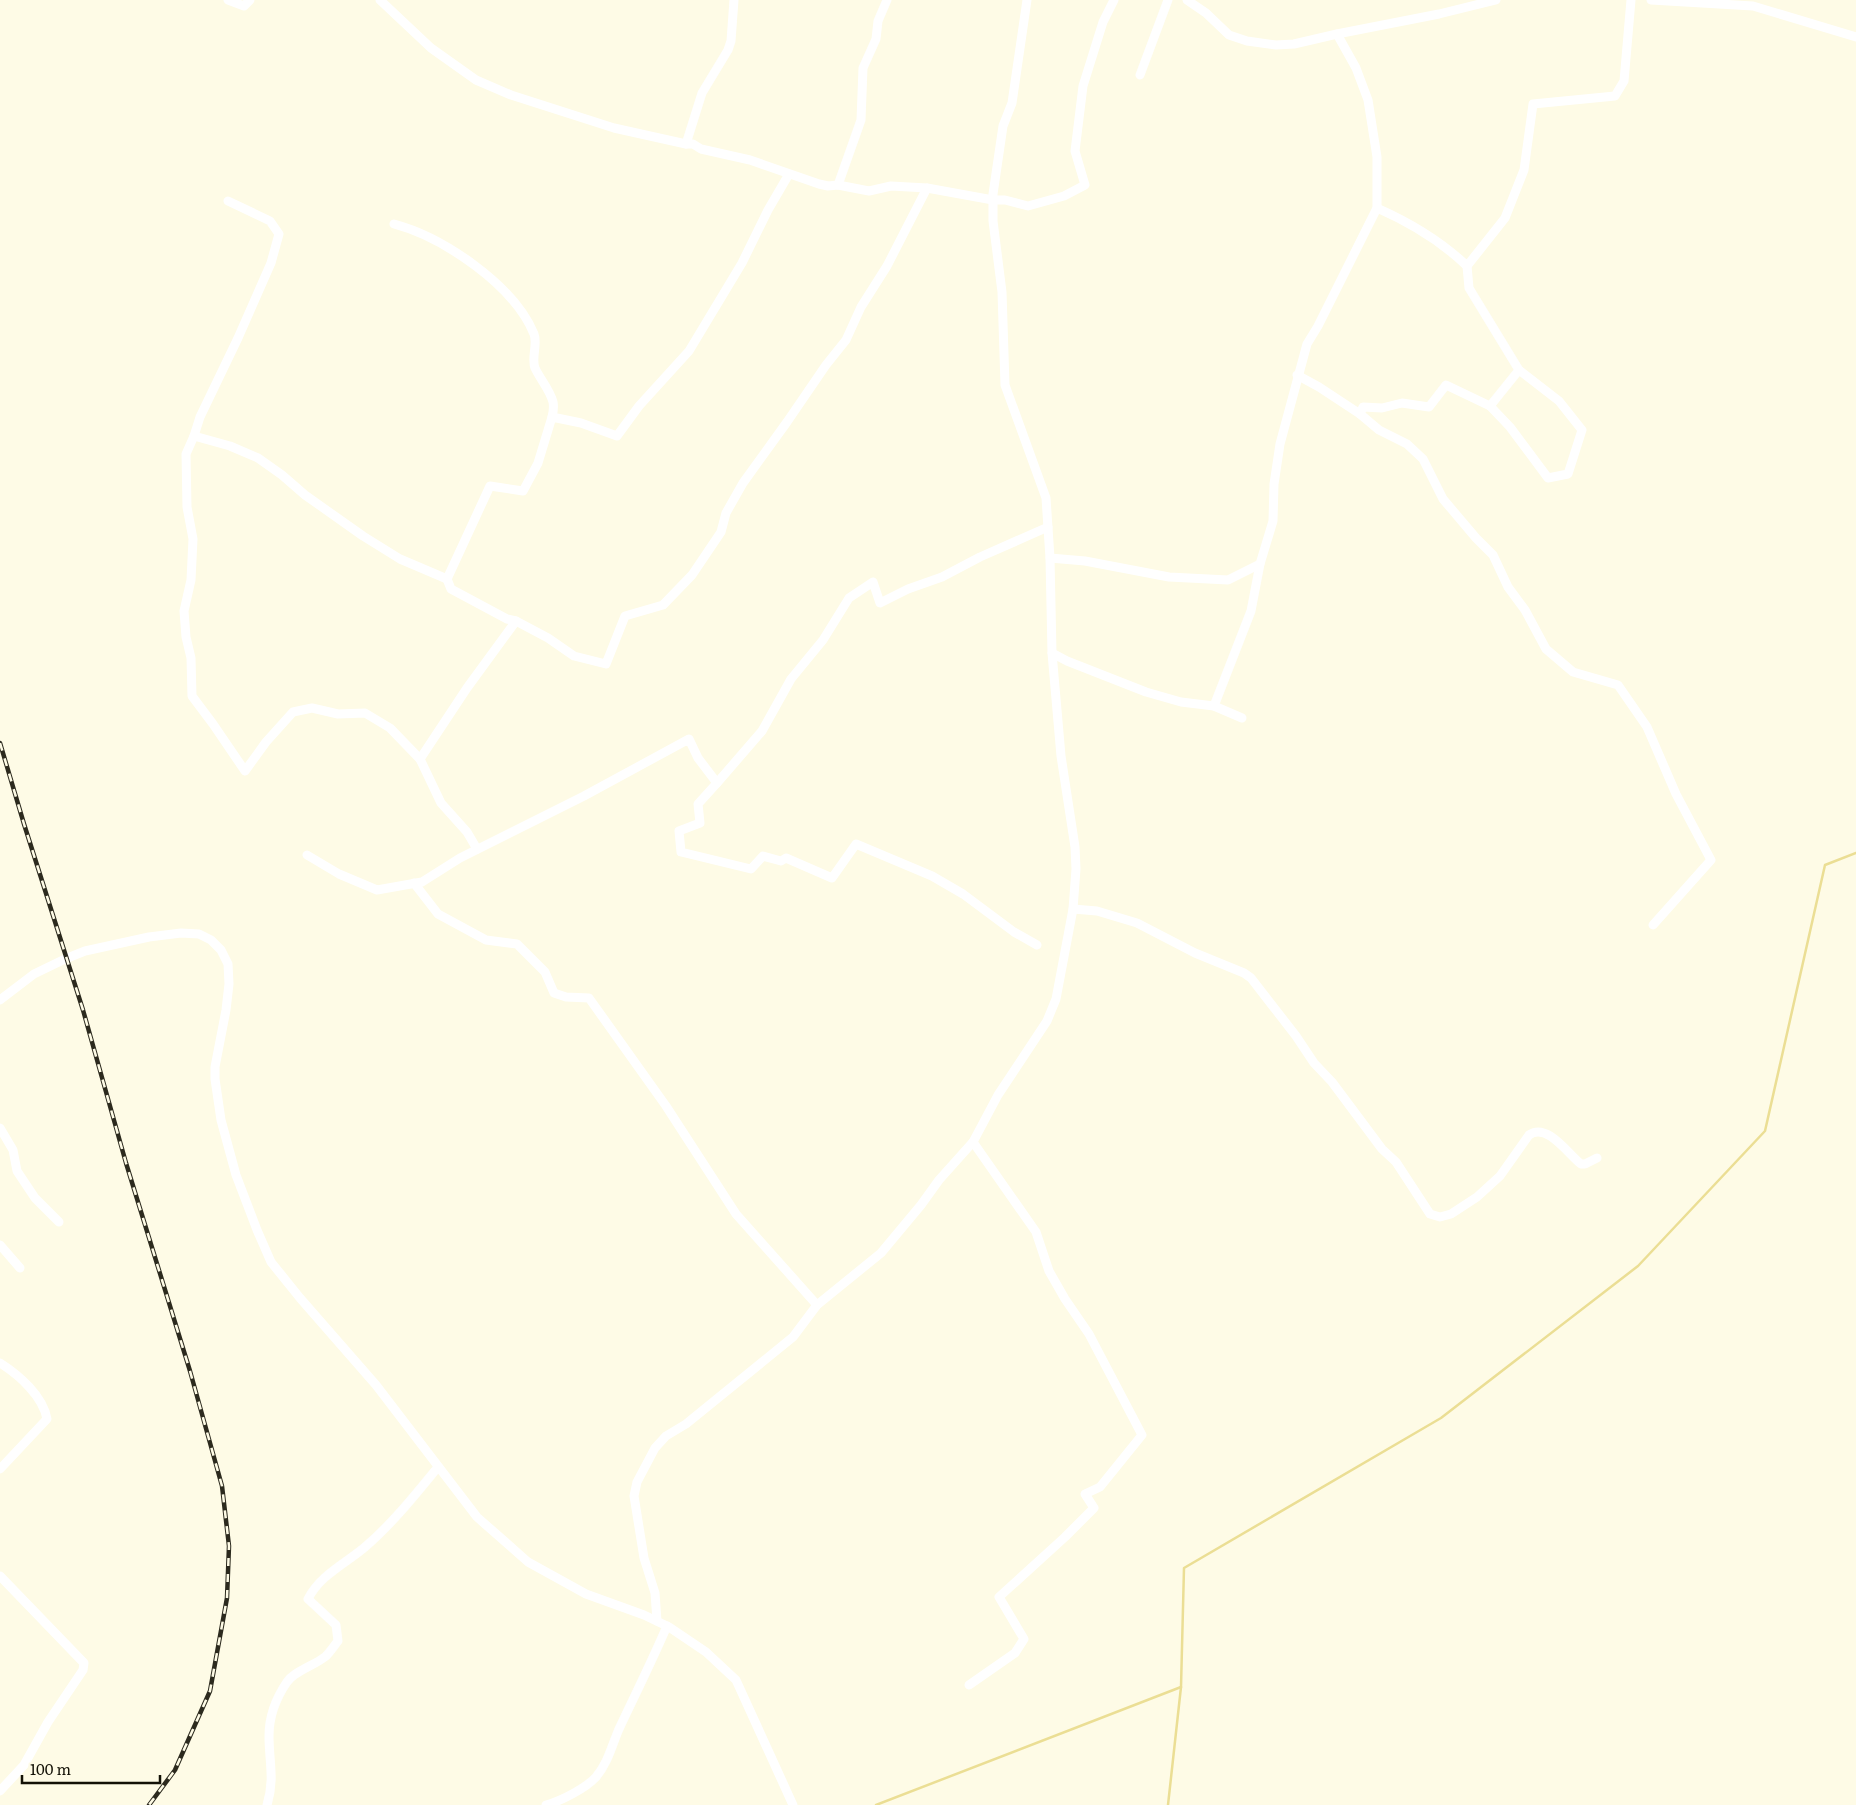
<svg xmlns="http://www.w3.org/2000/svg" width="1856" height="1805" font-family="Literata,serif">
<rect width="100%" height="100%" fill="#fefbe6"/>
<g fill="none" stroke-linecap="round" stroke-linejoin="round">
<g stroke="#ebde94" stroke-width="2.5">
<path d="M 876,1805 L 1181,1687"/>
<path d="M 1168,1805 L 1181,1687 L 1184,1568 L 1441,1418 L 1638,1266 L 1765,1131 L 1825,865 L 1856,853"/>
</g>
<g stroke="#fff" stroke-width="9">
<path d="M 228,0 L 244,6 L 250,0"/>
<path d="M 380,0 L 431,48 L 476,80 L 511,95 L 614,128 L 686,144 L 693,144 L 701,149 L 750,160 L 819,184 L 828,186 L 838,185 L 869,191 L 891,186 L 927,188 L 993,200 L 1005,200 L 1028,206 L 1064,196 L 1085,185 L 1075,151 L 1083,86 L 1103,22 L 1114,0"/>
<path d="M 1187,0 L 1206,13 L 1229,35 L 1247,41 L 1276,45 L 1294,44 L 1337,34 L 1439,14 L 1496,0"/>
<path d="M 1651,0 L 1753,6 L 1856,37"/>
<path d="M 1140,75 L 1168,0"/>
<path d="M 686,144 L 702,93 L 728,50 L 731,41 L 734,0"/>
<path d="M 789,174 L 768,210 L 742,263 L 689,351 L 639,406 L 617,436 L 581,423 L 552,417 L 538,463 L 523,491 L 490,486 L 447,579 L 451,589 L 507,619 L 516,621 L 548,638 L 574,656 L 606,664 L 625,616 L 663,605 L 692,575 L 721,532 L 726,513 L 743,483 L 787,422 L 826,365 L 846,340 L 861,307 L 887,266 L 927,188"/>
<path d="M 838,185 L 861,120 L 863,68 L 876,39 L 878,21 L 887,0"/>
<path d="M 228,201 L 270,221 L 279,234 L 271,263 L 238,338 L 200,417 L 194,436 L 186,454 L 187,507 L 193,539 L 191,580 L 184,611 L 186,637 L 191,658 L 192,696 L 213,724 L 245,771 L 266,742 L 293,712 L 312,708 L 338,714 L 365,713 L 390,728 L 420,759"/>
<path d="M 1377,208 C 1411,223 1441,241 1467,266 L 1505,218 L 1524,170 L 1533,104 L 1615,96 L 1624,81 L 1631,0"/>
<path d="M 394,224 C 443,237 514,285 534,334 C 538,344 531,358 535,368 C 540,379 550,390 553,402 C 554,407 553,413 552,417"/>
<path d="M 1297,375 L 1319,387 L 1360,414 L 1379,430 L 1407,444 L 1423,459 L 1443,499 L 1476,538 L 1493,555 L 1508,587 L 1525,610 L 1546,649 L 1573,672 L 1618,685 L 1647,727 L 1676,794 L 1711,860 L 1653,925"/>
<path d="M 1490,406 L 1510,427 L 1548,478 L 1568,474 L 1582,430 L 1559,401 L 1519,370"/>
<path d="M 1360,414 L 1363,407 L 1382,408 L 1402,403 L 1429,407 L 1446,385 L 1490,406 L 1519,370 L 1469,288 L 1467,266"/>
<path d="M 194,436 L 230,446 L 258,458 L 282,475 L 305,495 L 363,536 L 400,559 L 447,579"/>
<path d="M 1050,558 L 1085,561 L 1169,577 L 1228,580 L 1260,564 L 1273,521 L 1274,484 L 1280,444 L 1307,344 L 1318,326 L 1377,208 L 1377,157 L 1368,100 L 1356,68 L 1337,34"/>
<path d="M 1052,653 L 1067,661 L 1146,692 L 1181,702 L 1214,706 L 1242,718"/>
<path d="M 1214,706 L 1251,611 L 1260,564"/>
<path d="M 717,783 L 762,731 L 791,679 L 823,640 L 849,598 L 873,582 L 880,603 L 908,589 L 942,577 L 980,557 L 1048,527"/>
<path d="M 477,849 L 467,832 L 441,803 L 420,759 L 467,688 L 516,621"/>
<path d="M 307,855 L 339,874 L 377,890 L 422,882 L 460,858 L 584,796 L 689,739 L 698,758 L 717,783 L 698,804 L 700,823 L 679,831 L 681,852 L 751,869 L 763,856 L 781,861 L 786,858 L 832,878 L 856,844 L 932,876 L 963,894 L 1014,932 L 1037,945"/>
<path d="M 414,883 L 438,914 L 486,940 L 517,944 L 545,972 L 554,993 L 566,997 L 589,998 L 666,1106 L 736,1214 L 817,1305"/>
<path d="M 1073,909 L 1097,911 L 1137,923 L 1195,953 L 1244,973 L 1251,978 L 1296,1036 L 1314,1063 L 1332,1082 L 1382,1149 L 1396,1162 L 1430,1214 L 1440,1217 L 1451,1214 L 1477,1197 L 1500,1176 L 1529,1135 C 1547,1122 1568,1154 1581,1164 L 1585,1164 L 1597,1158"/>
<path d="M 0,1000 L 34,974 L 65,959 L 85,951 L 149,937 L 181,933 L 199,934 L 211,940 L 221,950 L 228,964 L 229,984 L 226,1010 L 215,1067 L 215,1079 L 221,1120 L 236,1175 L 257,1230 L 271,1262 L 300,1298 L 376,1385 L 477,1517 L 528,1562 L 586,1594 L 644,1615 L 669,1627 L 706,1652 L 736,1680 L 793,1805"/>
<path d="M 0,1128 L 13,1150 L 17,1171 L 35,1198 L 59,1222"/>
<path d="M 0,1245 L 20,1268"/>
<path d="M 0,1363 C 19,1375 43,1396 47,1419 L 0,1469"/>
<path d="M 0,1576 L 84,1663 L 83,1670 L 48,1722 L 24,1765 L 0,1791"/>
<path d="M 657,1621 L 655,1593 L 644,1558 L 634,1496 L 637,1482 L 655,1448 L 666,1436 L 686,1424 L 793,1337 L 817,1305 L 881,1253 L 921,1205 L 939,1180 L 973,1142 L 998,1095 L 1047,1021 L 1056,999 L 1073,909 L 1076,869 L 1075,847 L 1061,756 L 1052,653 L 1050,558 L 1046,498 L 1005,385 L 1002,292 L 993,221 L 993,194 L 1003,126 L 1012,103 L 1027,0"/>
<path d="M 969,1685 L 1015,1653 L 1024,1639 L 999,1597 L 1065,1537 L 1094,1508 L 1085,1494 L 1100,1487 L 1142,1435 L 1089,1334 L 1065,1299 L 1049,1271 L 1036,1232 L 973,1142"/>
<path d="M 267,1805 C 275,1779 269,1762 269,1736 C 269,1717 276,1698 287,1682 C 294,1671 316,1665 326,1656 C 330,1652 334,1646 338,1641 L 336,1625 L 308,1599 C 320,1575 345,1564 365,1547 C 392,1524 415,1495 438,1467"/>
<path d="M 546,1805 C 561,1801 586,1788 596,1777 C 608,1763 612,1745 619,1729 C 635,1695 652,1661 667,1626"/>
</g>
<g stroke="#2c2a1e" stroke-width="4.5">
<path id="rail" d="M 0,743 L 24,824 L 83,1010 L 126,1163 L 190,1371 L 222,1486 L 229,1546 L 227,1598 L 210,1691 L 175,1770 L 149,1805"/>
</g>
<use href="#rail" stroke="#fefbe6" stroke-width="2.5" stroke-dasharray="8" stroke-linecap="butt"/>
</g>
<path d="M22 1775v8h138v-8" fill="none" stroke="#131106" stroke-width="2.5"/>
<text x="30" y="1775" font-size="15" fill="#131106" stroke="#fefbe6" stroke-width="4" paint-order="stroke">100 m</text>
</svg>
